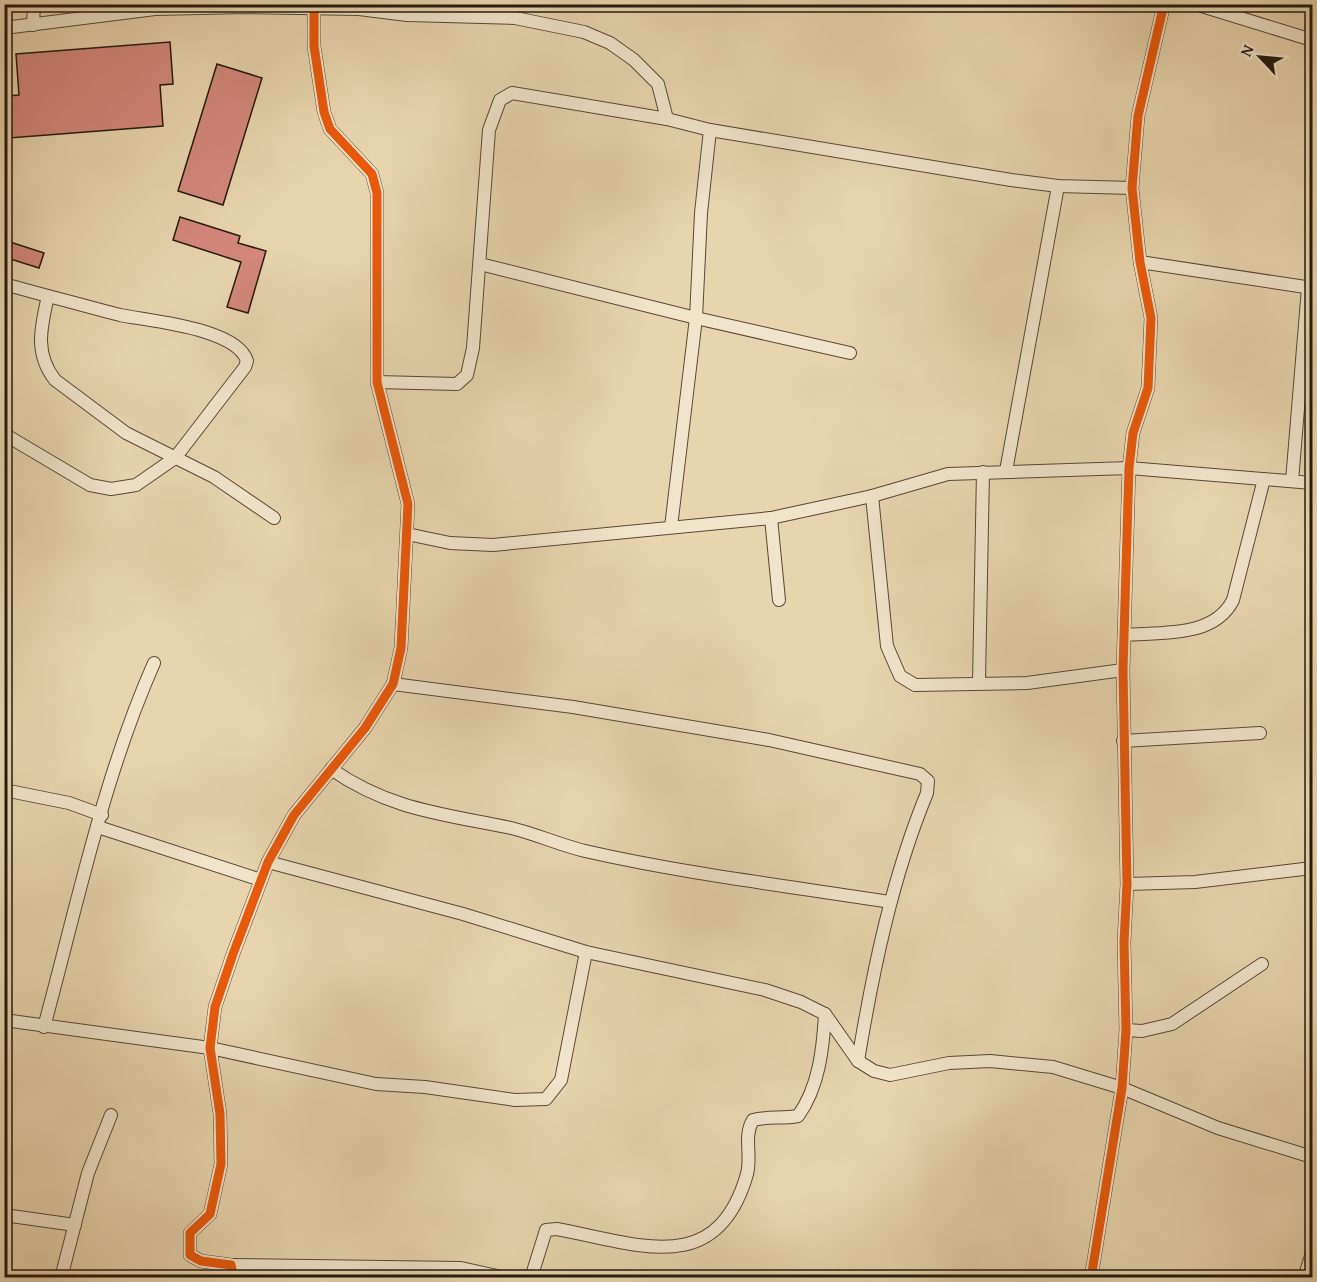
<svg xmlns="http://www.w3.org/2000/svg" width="1317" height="1282" font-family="'Gentium Book Plus',serif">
<rect width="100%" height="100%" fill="#e8d5ae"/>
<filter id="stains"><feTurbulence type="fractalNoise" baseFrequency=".00333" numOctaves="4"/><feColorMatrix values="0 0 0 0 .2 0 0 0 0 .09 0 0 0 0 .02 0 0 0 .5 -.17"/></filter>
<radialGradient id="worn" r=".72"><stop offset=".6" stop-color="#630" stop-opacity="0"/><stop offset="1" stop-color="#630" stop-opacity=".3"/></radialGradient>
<g fill="#d4887c" stroke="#241a0e" stroke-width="1.5">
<path d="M 170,42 L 173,84 L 160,85 L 163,126 L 9,138 L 6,96 L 19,95 L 16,54 Z"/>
<path d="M 217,64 L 262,78 L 223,205 L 178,191 Z"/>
<path d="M 180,217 L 240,236 L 238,243 L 266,251 L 248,313 L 227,307 L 241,262 L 173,240 Z"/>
<path d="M 4,240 L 44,253 L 39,268 L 4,257 Z"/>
</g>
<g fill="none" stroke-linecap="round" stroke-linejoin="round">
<g stroke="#554936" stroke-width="14">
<g id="minor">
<path d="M 1195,4 L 1312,40"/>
<path d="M 33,25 L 34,4"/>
<path d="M 4,28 L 155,9 L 245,7 L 359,9 L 407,15 L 515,18 L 584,32 L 610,43 L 634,60 L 658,84 L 667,119 L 710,130"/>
<path d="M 1140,262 L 1312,288"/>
<path d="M 480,264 L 696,318 L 850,353"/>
<path d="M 4,284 L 48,296 C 41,327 34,353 55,380 L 126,433 L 214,477 L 274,518"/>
<path d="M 377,382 L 457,384 L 467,375 L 473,348 L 489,130 L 500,100 L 512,93 L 667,119"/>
<path d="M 4,434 L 90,485 L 111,489 L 136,485 L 175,458 L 245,367 L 247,361 C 237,328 149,321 120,315 C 96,309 72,302 48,296"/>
<path d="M 1006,471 L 1058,186"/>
<path d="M 1292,481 L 1308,288"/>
<path d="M 872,496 L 887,646 L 900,676 L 915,685 L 1027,683 L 1123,670"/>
<path d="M 771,518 L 779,600"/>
<path d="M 671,527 L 696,318 L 701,213 L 710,130 L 1011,180 L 1058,186 L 1132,188"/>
<path d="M 407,534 L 450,543 L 493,545 L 771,518 L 872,496 L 948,474 L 1129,468 L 1312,483"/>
<path d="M 1124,635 C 1161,632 1214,638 1233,600 L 1264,479"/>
<path d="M 979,682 L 983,472"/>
<path d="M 393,684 L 573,707 L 769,740 L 920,774 L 928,781 L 927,793 C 892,878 873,970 858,1061"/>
<path d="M 1123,741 L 1260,733"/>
<path d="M 331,769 C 390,810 444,814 511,828 C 536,834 560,845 585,851 C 686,874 788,886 890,902"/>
<path d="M 4,790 L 69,803 L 102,815"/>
<path d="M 98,827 L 261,880"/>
<path d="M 268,862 L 463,914 L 586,952 L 765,990 L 801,1002 L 825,1014 L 858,1061 L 874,1071 L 890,1075 L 949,1063 L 990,1061 L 1053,1067 L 1122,1088 L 1218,1128 L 1312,1157"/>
<path d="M 1127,884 L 1195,882 L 1312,868"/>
<path d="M 4,1020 L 210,1048 L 376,1084 L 425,1087 L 515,1100 L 546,1099 L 561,1080 L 586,952"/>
<path d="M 44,1027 C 77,906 103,778 154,663"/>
<path d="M 1126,1030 L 1142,1031 L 1172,1024 L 1262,964"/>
<path d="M 4,1215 L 75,1225"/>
<path d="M 231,1265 L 461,1268 L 506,1278"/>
<path d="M 61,1278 L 88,1173 L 111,1115"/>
<path d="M 234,1278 L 231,1265 L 201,1261 L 190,1255 L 190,1233 L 210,1214 L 221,1164 L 220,1114 L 210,1048 L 215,1007 L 233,954 L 268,862 L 294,815 L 365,728 L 393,684 L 401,648 L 408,504 L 377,382 L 377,193 L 372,174 L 330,129 L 324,112 L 314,46 L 314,4"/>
<path d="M 531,1278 L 546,1230 L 557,1229 C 638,1244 717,1279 747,1174 C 752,1155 743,1136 753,1120 C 769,1116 782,1119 798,1116 C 819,1087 823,1049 825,1014"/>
<path d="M 1091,1278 L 1122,1088 L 1126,1030 L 1124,942 L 1127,884 L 1123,670 L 1129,468 L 1133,433 L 1148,388 L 1151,318 L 1140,262 L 1132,188 L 1138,116 L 1164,4"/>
<path d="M 1304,1278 L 1312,1253"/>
</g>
</g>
<use href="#minor" stroke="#f0e4ca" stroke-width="12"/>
<g stroke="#f0e4ca" stroke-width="13">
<g id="cycleway">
<path d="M 234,1278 L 231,1265 L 201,1261 L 190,1255 L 190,1233 L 210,1214 L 221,1164 L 220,1114 L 210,1048 L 215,1007 L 233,954 L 268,862 L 294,815 L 365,728 L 393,684 L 401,648 L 408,504 L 377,382 L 377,193 L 372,174 L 330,129 L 324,112 L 314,46 L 314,4"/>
<path d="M 1091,1278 L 1122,1088 L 1126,1030 L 1124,942 L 1127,884 L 1123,670 L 1129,468 L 1133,433 L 1148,388 L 1151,318 L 1140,262 L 1132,188 L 1138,116 L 1164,4"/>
</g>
</g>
<use href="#cycleway" stroke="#e8590c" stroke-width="9"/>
</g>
<rect width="1317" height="1282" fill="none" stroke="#e8d5ae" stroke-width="24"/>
<rect x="6" y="6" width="1305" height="1270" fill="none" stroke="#241a0e" stroke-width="3"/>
<rect x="12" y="12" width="1293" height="1258" fill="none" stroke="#241a0e" stroke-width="1.5"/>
<g transform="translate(1260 57) rotate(296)" stroke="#f0e4ca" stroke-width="4.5" paint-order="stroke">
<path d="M0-4.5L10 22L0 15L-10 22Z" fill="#241a0e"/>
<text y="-9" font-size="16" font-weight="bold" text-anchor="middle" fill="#241a0e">N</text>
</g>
<rect width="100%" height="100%" filter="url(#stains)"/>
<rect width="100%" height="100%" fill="url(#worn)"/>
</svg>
